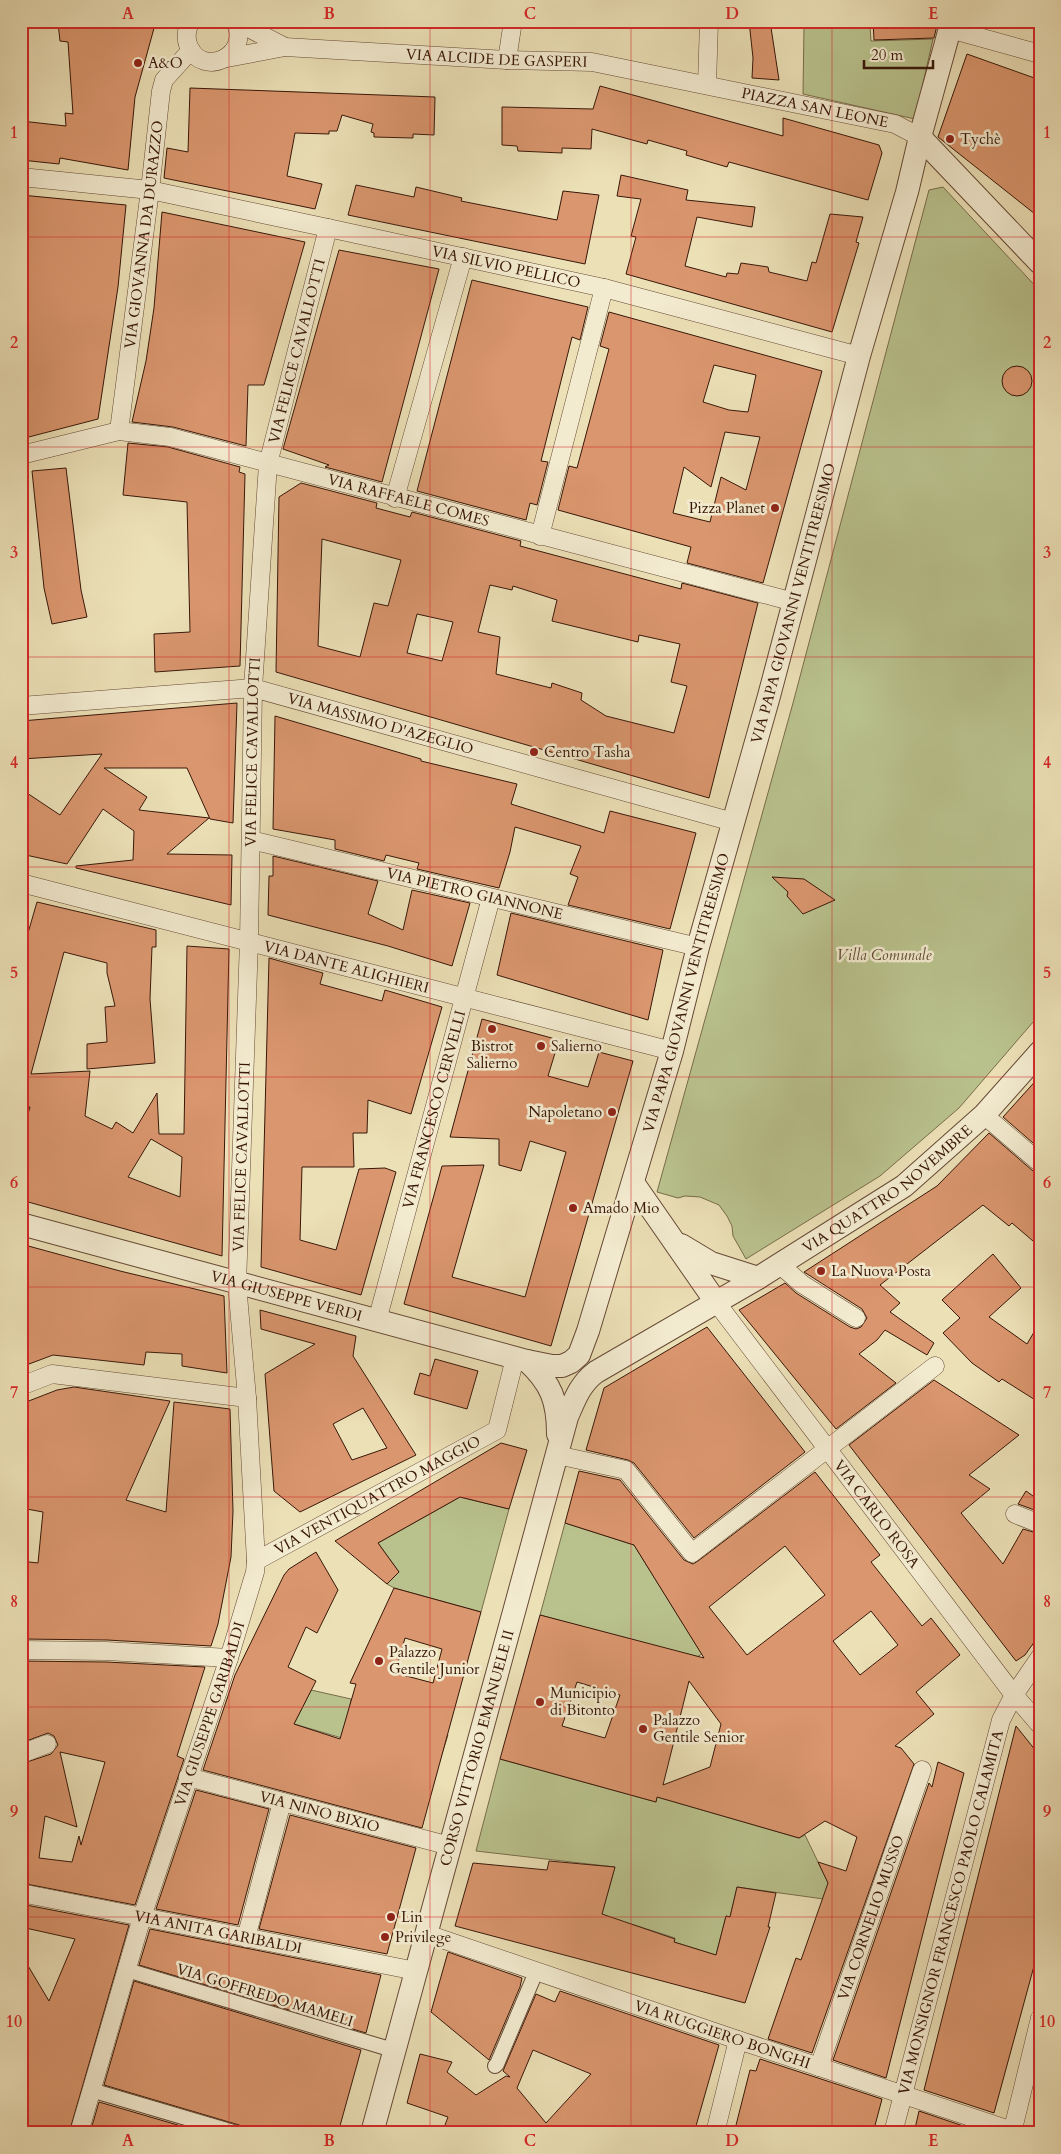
<svg xmlns="http://www.w3.org/2000/svg" width="1061" height="2154" font-family="Cardo,serif">
<rect width="100%" height="100%" fill="#ece0b7"/>
<filter id="stains"><feTurbulence type="fractalNoise" baseFrequency=".004" numOctaves="4"/><feColorMatrix values="0 0 0 0 .2 0 0 0 0 .09 0 0 0 0 .02 0 0 0 .5 -.17"/></filter>
<radialGradient id="worn" r=".72"><stop offset=".6" stop-color="#630" stop-opacity="0"/><stop offset="1" stop-color="#630" stop-opacity=".3"/></radialGradient>
<g fill="#b9c28d" stroke="#786c4a">
<path d="M 870,26 L 871,41 L 933,39 L 915,119 L 803,94 L 804,27 Z"/>
<path d="M 943,187 L 1040,291 L 1040,1014 L 959,1108 L 880,1176 L 746,1259 L 733,1236 L 732,1226 L 727,1216 L 719,1205 L 700,1197 L 685,1196 L 678,1198 L 657,1192 L 793,703 L 929,190 Z"/>
<path d="M 460,1497 L 509,1509 L 481,1612 L 394,1588 L 387,1584 L 399,1572 L 378,1543 Z"/>
<path d="M 565,1523 L 634,1545 L 702,1654 L 695,1658 L 540,1615 Z"/>
<path d="M 311,1690 L 351,1699 L 350,1706 L 448,1735 L 438,1766 L 294,1724 Z"/>
<path d="M 500,1759 L 656,1802 L 657,1797 L 799,1838 L 805,1835 L 834,1895 L 831,1900 L 737,1887 L 730,1917 L 726,1916 L 716,1955 L 674,1942 L 675,1938 L 631,1924 L 601,1917 L 615,1867 L 476,1851 Z"/>
</g>
<g fill="#da966e" stroke="#381708" fill-rule="evenodd">
<path d="M 66,21 L 99,21 L 120,27 L 122,21 L 156,21 L 135,97 L 128,170 L 60,158 L 59,164 L 21,160 L 21,121 L 66,126 L 65,113 L 73,114 L 68,42 L 60,41 L 58,23 L 66,24 Z"/>
<path d="M 749,21 L 770,21 L 779,80 L 752,78 L 753,58 Z"/>
<path d="M 873,21 L 938,21 L 934,38 L 874,40 Z"/>
<path d="M 967,54 L 1040,80 L 1040,218 L 938,137 Z"/>
<path d="M 600,86 L 783,136 L 783,118 L 879,145 L 882,153 L 868,200 L 729,162 L 727,167 L 686,155 L 687,151 L 648,140 L 647,144 L 592,129 L 591,149 L 562,148 L 562,153 L 518,151 L 517,146 L 502,145 L 502,107 L 593,109 Z"/>
<path d="M 190,88 L 435,97 L 434,135 L 413,134 L 413,138 L 374,137 L 374,133 L 371,132 L 373,124 L 342,115 L 337,131 L 329,131 L 329,134 L 295,133 L 287,176 L 322,184 L 315,209 L 164,178 L 167,148 L 188,152 Z"/>
<path d="M 621,175 L 688,190 L 686,200 L 755,207 L 752,227 L 697,217 L 685,266 L 726,277 L 727,273 L 738,274 L 741,263 L 768,267 L 769,272 L 807,281 L 812,262 L 816,263 L 830,214 L 863,217 L 856,242 L 859,243 L 832,332 L 626,274 L 636,237 L 631,236 L 641,199 L 617,196 Z"/>
<path d="M 356,185 L 414,197 L 416,187 L 462,198 L 461,201 L 557,220 L 563,191 L 599,195 L 585,264 L 348,215 Z"/>
<path d="M 21,195 L 126,205 L 118,287 L 98,419 L 21,439 Z"/>
<path d="M 162,212 L 305,242 L 264,385 L 248,385 L 246,446 L 173,427 L 132,422 L 146,361 L 154,308 Z"/>
<path d="M 339,250 L 439,269 L 382,482 L 325,467 L 329,465 L 283,449 Z"/>
<path d="M 472,280 L 588,307 L 580,340 L 572,337 L 541,461 L 548,462 L 537,505 L 530,503 L 526,520 L 417,491 Z"/>
<path d="M 609,312 L 822,371 L 763,583 L 687,563 L 691,547 L 558,510 L 569,466 L 577,468 L 609,349 L 600,346 ZM 714,365 L 756,375 L 748,412 L 729,410 L 703,402 ZM 725,432 L 760,437 L 746,490 L 721,477 L 710,522 L 673,513 L 684,467 L 711,487 Z"/>
<circle cx="1017" cy="381" r="15"/>
<path d="M 128,443 L 168,447 L 240,467 L 239,472 L 245,474 L 240,666 L 155,672 L 154,634 L 190,632 L 187,502 L 123,495 Z"/>
<path d="M 66,468 L 81,590 L 87,617 L 52,624 L 44,588 L 32,471 Z"/>
<path d="M 301,483 L 377,503 L 376,508 L 410,517 L 412,512 L 521,541 L 520,546 L 681,589 L 682,583 L 758,603 L 709,798 L 276,672 L 279,497 ZM 322,539 L 401,560 L 388,606 L 374,603 L 360,657 L 318,646 ZM 490,585 L 512,590 L 513,586 L 557,600 L 552,621 L 638,642 L 639,635 L 680,644 L 671,682 L 687,686 L 674,733 L 606,716 L 581,700 L 582,693 L 552,683 L 551,688 L 496,674 L 500,637 L 478,632 ZM 417,614 L 453,622 L 442,661 L 407,653 Z"/>
<path d="M 237,703 L 233,823 L 210,819 L 187,768 L 104,768 L 147,797 L 139,810 L 209,818 L 167,854 L 232,855 L 231,905 L 76,868 L 76,866 L 133,860 L 134,831 L 103,809 L 67,864 L 21,854 L 21,789 L 60,815 L 102,754 L 21,759 L 21,721 Z"/>
<path d="M 275,716 L 421,759 L 421,761 L 517,784 L 511,804 L 604,833 L 610,811 L 696,833 L 670,929 L 568,905 L 578,877 L 570,874 L 581,846 L 515,827 L 510,852 L 499,888 L 417,869 L 419,863 L 386,855 L 384,861 L 335,849 L 335,840 L 273,829 Z"/>
<path d="M 273,856 L 378,881 L 368,914 L 403,930 L 412,890 L 470,903 L 452,966 L 388,946 L 268,915 L 269,876 L 273,876 Z"/>
<path d="M 772,877 L 804,879 L 835,900 L 803,914 L 787,896 L 788,892 Z"/>
<path d="M 37,902 L 156,930 L 156,947 L 152,947 L 150,999 L 155,1063 L 87,1069 L 87,1044 L 107,1042 L 105,1007 L 115,1006 L 107,973 L 107,963 L 64,952 L 31,1074 L 90,1071 L 85,1116 L 112,1129 L 116,1122 L 133,1133 L 157,1093 L 159,1134 L 184,1134 L 187,946 L 229,949 L 222,1256 L 21,1200 L 21,1137 L 30,1107 L 21,1105 L 21,957 ZM 151,1139 L 182,1157 L 180,1197 L 128,1177 Z"/>
<path d="M 511,913 L 663,950 L 648,1020 L 497,975 Z"/>
<path d="M 269,958 L 323,973 L 320,984 L 382,1001 L 385,990 L 442,1007 L 411,1114 L 368,1100 L 367,1133 L 353,1133 L 354,1167 L 302,1167 L 300,1240 L 336,1250 L 359,1169 L 385,1168 L 396,1172 L 361,1295 L 261,1267 Z"/>
<path d="M 482,1019 L 559,1040 L 548,1076 L 588,1087 L 599,1052 L 633,1061 L 551,1346 L 404,1304 L 442,1166 L 484,1165 L 452,1277 L 525,1297 L 566,1152 L 530,1141 L 521,1171 L 499,1165 L 499,1139 L 450,1137 Z"/>
<path d="M 1040,1076 L 1040,1149 L 1003,1117 Z"/>
<path d="M 989,1133 L 1033,1171 L 1040,1173 L 1040,1247 L 1012,1223 L 1009,1226 L 983,1205 L 880,1285 L 900,1303 L 890,1312 L 934,1343 L 927,1355 L 885,1330 L 877,1340 L 859,1354 L 896,1383 L 836,1429 L 739,1310 L 785,1283 L 796,1293 L 850,1327 L 856,1329 L 861,1327 L 867,1318 L 862,1309 L 804,1272 L 937,1186 Z"/>
<path d="M 21,1244 L 120,1271 L 224,1296 L 227,1373 L 182,1366 L 182,1354 L 146,1352 L 144,1365 L 53,1355 L 21,1367 Z"/>
<path d="M 993,1254 L 1021,1288 L 989,1317 L 1027,1344 L 1040,1322 L 1040,1403 L 1002,1379 L 999,1382 L 972,1363 L 943,1333 L 960,1318 L 942,1300 Z"/>
<path d="M 260,1310 L 356,1336 L 353,1356 L 416,1455 L 300,1512 L 274,1491 L 265,1374 L 315,1344 L 261,1329 ZM 363,1408 L 387,1448 L 352,1460 L 333,1424 Z"/>
<path d="M 707,1327 L 805,1452 L 694,1538 L 634,1463 L 628,1460 L 586,1450 L 604,1388 Z"/>
<path d="M 435,1359 L 478,1371 L 467,1409 L 414,1394 L 420,1373 L 430,1376 Z"/>
<path d="M 934,1380 L 1019,1435 L 969,1475 L 990,1489 L 961,1513 L 1003,1564 L 1023,1529 L 1040,1534 L 1040,1634 L 1025,1655 L 1016,1661 L 849,1445 Z"/>
<path d="M 74,1387 L 170,1401 L 126,1500 L 166,1512 L 174,1402 L 230,1409 L 233,1511 L 231,1557 L 218,1624 L 211,1646 L 107,1640 L 21,1639 L 21,1561 L 38,1563 L 43,1512 L 21,1508 L 21,1404 L 57,1390 Z"/>
<path d="M 501,1443 L 527,1450 L 509,1509 L 460,1497 L 378,1543 L 399,1572 L 387,1584 L 335,1541 Z"/>
<path d="M 579,1471 L 620,1480 L 684,1560 L 693,1564 L 698,1561 L 815,1472 L 880,1555 L 871,1562 L 922,1626 L 931,1618 L 960,1655 L 916,1692 L 934,1714 L 895,1746 L 901,1748 L 914,1764 L 812,2053 L 768,2039 L 796,1958 L 801,1960 L 828,1883 L 818,1862 L 846,1871 L 857,1837 L 825,1821 L 799,1838 L 657,1797 L 656,1802 L 500,1759 L 540,1615 L 704,1658 L 634,1545 L 565,1523 ZM 785,1546 L 825,1595 L 747,1655 L 709,1607 ZM 871,1611 L 898,1645 L 860,1675 L 833,1641 ZM 689,1681 L 721,1724 L 710,1767 L 663,1785 ZM 577,1682 L 620,1695 L 605,1738 L 562,1726 Z"/>
<path d="M 1026,1491 L 1040,1501 L 1040,1512 L 1018,1504 Z"/>
<path d="M 316,1552 L 338,1590 L 317,1633 L 306,1627 L 288,1667 L 316,1681 L 294,1724 L 340,1739 L 356,1684 L 350,1683 L 394,1588 L 481,1612 L 422,1828 L 203,1770 L 235,1675 L 284,1575 L 289,1569 ZM 405,1638 L 442,1649 L 433,1683 L 395,1673 Z"/>
<path d="M 21,1661 L 106,1662 L 205,1667 L 177,1756 L 184,1759 L 135,1905 L 21,1883 L 21,1764 L 51,1754 L 58,1745 L 54,1736 L 48,1733 L 21,1743 ZM 60,1752 L 105,1762 L 81,1845 L 79,1836 L 72,1862 L 39,1858 L 45,1816 L 77,1827 Z"/>
<path d="M 1016,1726 L 1040,1756 L 1040,1944 L 994,2113 L 924,2090 Z"/>
<path d="M 938,1762 L 964,1773 L 886,2078 L 833,2060 L 929,1783 L 932,1787 Z"/>
<path d="M 196,1790 L 269,1809 L 238,1925 L 156,1909 Z"/>
<path d="M 290,1815 L 416,1848 L 387,1954 L 259,1929 Z"/>
<path d="M 549,1861 L 615,1867 L 602,1914 L 675,1939 L 674,1942 L 716,1955 L 726,1916 L 730,1917 L 737,1887 L 776,1893 L 768,1927 L 770,1927 L 745,2003 L 455,1926 L 473,1863 L 547,1870 Z"/>
<path d="M 21,1904 L 129,1925 L 69,2133 L 21,2133 L 21,1954 L 49,2001 L 75,1939 L 21,1927 Z"/>
<path d="M 150,1929 L 381,1975 L 366,2033 L 139,1965 Z"/>
<path d="M 448,1952 L 522,1978 L 520,1987 L 489,2060 L 431,2012 Z"/>
<path d="M 134,1981 L 361,2050 L 338,2133 L 246,2133 L 244,2127 L 239,2125 L 104,2085 Z"/>
<path d="M 560,1991 L 719,2045 L 694,2133 L 442,2133 L 448,2117 L 407,2103 L 420,2054 L 452,2062 L 447,2072 L 476,2095 L 506,2076 L 510,2077 L 503,2071 L 536,1994 L 555,2002 ZM 533,2050 L 591,2074 L 546,2123 L 517,2088 Z"/>
<path d="M 760,2059 L 882,2099 L 873,2133 L 734,2133 L 750,2070 L 756,2071 Z"/>
<path d="M 99,2102 L 205,2133 L 90,2133 Z"/>
<path d="M 919,2111 L 984,2133 L 914,2133 Z"/>
</g>
<g fill="none" stroke-linecap="round" stroke-linejoin="round">
<g stroke="#654934" stroke-width="16">
<g id="pedestrian">
<path d="M 127,1970 L 393,2050"/>
<path d="M 495,2066 L 497,2064 L 536,1972"/>
<path d="M 91,2090 L 237,2133"/>
</g>
</g>
<g stroke="#654934" stroke-width="19">
<g id="minor">
<path d="M 191,21 C 186,30 185,38 189,47 C 203,78 252,56 235,21"/>
<path d="M 235,21 L 285,47"/>
<path d="M 950,29 L 1040,54"/>
<path id="s1" d="M 227,58 L 285,47 L 507,60 L 592,62 L 895,124 L 920,137"/>
<path d="M 507,60 L 513,21"/>
<path d="M 707,85 L 709,21"/>
<path id="s2" d="M 21,177 L 150,190 L 328,228 L 604,288 L 859,356"/>
<path id="s3" d="M 119,431 L 150,190 L 161,91 L 164,80 L 191,50"/>
<path id="s4" d="M 21,455 L 119,431 L 170,437 L 794,602"/>
<path d="M 395,498 L 463,257"/>
<path d="M 540,536 L 604,288"/>
<path id="s5" d="M 21,706 L 253,688 L 733,822"/>
<path id="s6" d="M 251,840 L 698,947"/>
<path id="s7" d="M 21,883 L 672,1051"/>
<path d="M 984,1115 L 1040,1163"/>
<path d="M 779,1264 L 802,1284 L 856,1318"/>
<path id="s8" d="M 716,1302 L 1014,1695 L 1040,1725"/>
<path id="s9" d="M 377,1321 L 491,898"/>
<path d="M 21,1386 L 52,1374 L 247,1398"/>
<path d="M 557,1455 L 626,1470 L 692,1553 L 935,1366"/>
<path d="M 1015,1514 L 1040,1524"/>
<path id="s10" d="M 256,1561 L 497,1430 L 515,1358"/>
<path d="M 21,1650 L 106,1651 L 229,1658"/>
<path d="M 21,1754 L 47,1744"/>
<path id="s11" d="M 188,1777 L 450,1846"/>
<path id="s12" d="M 21,1893 L 416,1971"/>
<path id="s13" d="M 427,1934 L 738,2040 L 1019,2133"/>
<path d="M 246,1938 L 282,1802"/>
<path id="s14" d="M 819,2067 L 922,1770"/>
<path id="s15" d="M 79,2133 L 142,1917 L 229,1658 L 255,1572 L 256,1561 L 247,1398 L 237,1284 L 249,941 L 253,688 L 268,464 L 328,228"/>
<path d="M 715,2133 L 738,2040"/>
<path id="s16" d="M 893,2133 L 1001,1720 L 1014,1695 L 1040,1657"/>
<path d="M 1012,2133 L 1040,2018"/>
</g>
</g>
<g stroke="#654934" stroke-width="24">
<g id="tertiary">
<path d="M 920,137 L 1040,263"/>
<path d="M 634,1184 L 716,1302"/>
<path id="s17" d="M 21,1224 L 527,1361 L 552,1366 L 562,1366 L 571,1362 L 579,1355 L 588,1331 L 672,1051 L 698,947 L 769,696 L 859,356 L 907,192 L 920,137 L 952,21"/>
<path d="M 681,1245 L 711,1263 L 758,1278"/>
<path d="M 527,1361 C 551,1383 558,1401 558,1434"/>
<path id="s18" d="M 372,2133 L 567,1417 C 575,1399 580,1384 596,1372 L 758,1278 L 904,1186 L 984,1115 L 1040,1052"/>
</g>
</g>
<use href="#pedestrian" stroke="#f3ebd0" stroke-width="14"/>
<use href="#minor" stroke="#f3ebd0" stroke-width="18"/>
<use href="#tertiary" stroke="#f3ebd0" stroke-width="22"/>
</g>
<path fill="none" stroke="#d62828" stroke-width="1" stroke-opacity="0.55" d="M 229,21 L 229,2133M 430,21 L 430,2133M 631,21 L 631,2133M 832,21 L 832,2133M 21,237 L 1040,237M 21,447 L 1040,447M 21,657 L 1040,657M 21,867 L 1040,867M 21,1077 L 1040,1077M 21,1287 L 1040,1287M 21,1497 L 1040,1497M 21,1707 L 1040,1707M 21,1917 L 1040,1917"/>
<g fill="#8f2418" stroke="#f3ebd0" stroke-width="2">
<circle cx="138" cy="63" r="5"/>
<circle cx="950" cy="139" r="5"/>
<circle cx="775" cy="508" r="5"/>
<circle cx="534" cy="752" r="5"/>
<circle cx="492" cy="1029" r="5"/>
<circle cx="541" cy="1046" r="5"/>
<circle cx="612" cy="1112" r="5"/>
<circle cx="573" cy="1208" r="5"/>
<circle cx="821" cy="1271" r="5"/>
<circle cx="379" cy="1661" r="5"/>
<circle cx="540" cy="1702" r="5"/>
<circle cx="643" cy="1729" r="5"/>
<circle cx="391" cy="1917" r="5"/>
<circle cx="385" cy="1937" r="5"/>
</g>
<g text-anchor="middle" stroke-width="5" stroke-linejoin="round" paint-order="stroke">
<g font-size="15" fill="#381708" stroke="#f3ebd0">
<text dy="5" stroke="none"><textPath href="#s1" startOffset="271">VIA ALCIDE DE GASPERI</textPath></text>
<text dy="5" stroke="none"><textPath href="#s1" startOffset="594">PIAZZA SAN LEONE</textPath></text>
<text dy="5" stroke="none"><textPath href="#s3" startOffset="198">VIA GIOVANNA DA DURAZZO</textPath></text>
<text dy="5" stroke="none"><textPath href="#s2" startOffset="494">VIA SILVIO PELLICO</textPath></text>
<text dy="5" stroke="none"><textPath href="#s15" startOffset="1814">VIA FELICE CAVALLOTTI</textPath></text>
<text dy="5" stroke="none"><textPath href="#s4" startOffset="399">VIA RAFFAELE COMES</textPath></text>
<text dy="5" stroke="none"><textPath href="#s17" startOffset="1362">VIA PAPA GIOVANNI VENTITREESIMO</textPath></text>
<text dy="5" stroke="none"><textPath href="#s5" startOffset="365">VIA MASSIMO D'AZEGLIO</textPath></text>
<text dy="5" stroke="none"><textPath href="#s15" startOffset="1409">VIA FELICE CAVALLOTTI</textPath></text>
<text dy="5" stroke="none"><textPath href="#s6" startOffset="230">VIA PIETRO GIANNONE</textPath></text>
<text dy="5" stroke="none"><textPath href="#s7" startOffset="336">VIA DANTE ALIGHIERI</textPath></text>
<text dy="5" stroke="none"><textPath href="#s17" startOffset="958">VIA PAPA GIOVANNI VENTITREESIMO</textPath></text>
<text dy="5" stroke="none"><textPath href="#s9" startOffset="219">VIA FRANCESCO CERVELLI</textPath></text>
<text dy="5" stroke="none"><textPath href="#s15" startOffset="1004">VIA FELICE CAVALLOTTI</textPath></text>
<text dy="5" stroke="none"><textPath href="#s18" startOffset="1141">VIA QUATTRO NOVEMBRE</textPath></text>
<text dy="5" stroke="none"><textPath href="#s17" startOffset="275">VIA GIUSEPPE VERDI</textPath></text>
<text dy="5" stroke="none"><textPath href="#s10" startOffset="138">VIA VENTIQUATTRO MAGGIO</textPath></text>
<text dy="5" stroke="none"><textPath href="#s8" startOffset="266">VIA CARLO ROSA</textPath></text>
<text dy="5" stroke="none"><textPath href="#s15" startOffset="439">VIA GIUSEPPE GARIBALDI</textPath></text>
<text dy="5" stroke="none"><textPath href="#s18" startOffset="399">CORSO VITTORIO EMANUELE II</textPath></text>
<text dy="5" stroke="none"><textPath href="#s11" startOffset="136">VIA NINO BIXIO</textPath></text>
<text dy="5" stroke="none"><textPath href="#s16" startOffset="228">VIA MONSIGNOR FRANCESCO PAOLO CALAMITA</textPath></text>
<text dy="5" stroke="none"><textPath href="#s14" startOffset="158">VIA CORNELIO MUSSO</textPath></text>
<text dy="5" stroke="none"><textPath href="#s12" startOffset="201">VIA ANITA GARIBALDI</textPath></text>
<text transform="translate(265 1995) rotate(17)" y="5">VIA GOFFREDO MAMELI</text>
<text dy="5" stroke="none"><textPath href="#s13" startOffset="312">VIA RUGGIERO BONGHI</textPath></text>
</g>
<g font-size="15" fill="#381708" stroke="#f3ebd0" text-anchor="start">
<text x="148" y="68">A&amp;O</text>
<text x="960" y="144">Tychè</text>
<text x="765" y="513" text-anchor="end">Pizza Planet</text>
<text x="544" y="757">Centro Tasha</text>
<text x="492" y="1051" text-anchor="middle">Bistrot<tspan x="492" dy="17">Salierno</tspan></text>
<text x="551" y="1051">Salierno</text>
<text x="602" y="1117" text-anchor="end">Napoletano</text>
<text x="583" y="1213">Amado Mio</text>
<text x="831" y="1276">La Nuova Posta</text>
<text x="389" y="1657">Palazzo<tspan x="389" dy="17">Gentile Junior</tspan></text>
<text x="550" y="1698">Municipio<tspan x="550" dy="17">di Bitonto</tspan></text>
<text x="653" y="1725">Palazzo<tspan x="653" dy="17">Gentile Senior</tspan></text>
<text x="401" y="1922">Lin</text>
<text x="395" y="1942">Privilege</text>
</g>
<g font-size="15" font-style="italic" fill="#5f4a30" stroke="#f3ebd0">
<text x="884" y="960">Villa Comunale</text>
</g>
</g>
<rect width="1061" height="2154" fill="none" stroke="#ece0b7" stroke-width="55"/>
<path d="M864 60v8h69v-8" fill="none" stroke="#381708" stroke-width="2.5"/>
<text x="871" y="60" font-size="15" fill="#381708" stroke="#f3ebd0" stroke-width="4" paint-order="stroke">20 m</text>
<rect x="28" y="28" width="1006" height="2098" fill="none" stroke="#d62828" stroke-width="2"/>
<g font-size="16" text-anchor="middle" font-weight="bold" fill="#d62828">
<text x="128" y="19">A</text>
<text x="329" y="19">B</text>
<text x="530" y="19">C</text>
<text x="732" y="19">D</text>
<text x="933" y="19">E</text>
<text x="14" y="138">1</text>
<text x="1047" y="138">1</text>
<text x="14" y="348">2</text>
<text x="1047" y="348">2</text>
<text x="14" y="558">3</text>
<text x="1047" y="558">3</text>
<text x="14" y="768">4</text>
<text x="1047" y="768">4</text>
<text x="14" y="978">5</text>
<text x="1047" y="978">5</text>
<text x="14" y="1188">6</text>
<text x="1047" y="1188">6</text>
<text x="14" y="1398">7</text>
<text x="1047" y="1398">7</text>
<text x="14" y="1607">8</text>
<text x="1047" y="1607">8</text>
<text x="14" y="1817">9</text>
<text x="1047" y="1817">9</text>
<text x="14" y="2027">10</text>
<text x="1047" y="2027">10</text>
<text x="128" y="2146">A</text>
<text x="329" y="2146">B</text>
<text x="530" y="2146">C</text>
<text x="732" y="2146">D</text>
<text x="933" y="2146">E</text>
</g>
<rect width="100%" height="100%" filter="url(#stains)"/>
<rect width="100%" height="100%" fill="url(#worn)"/>
</svg>
